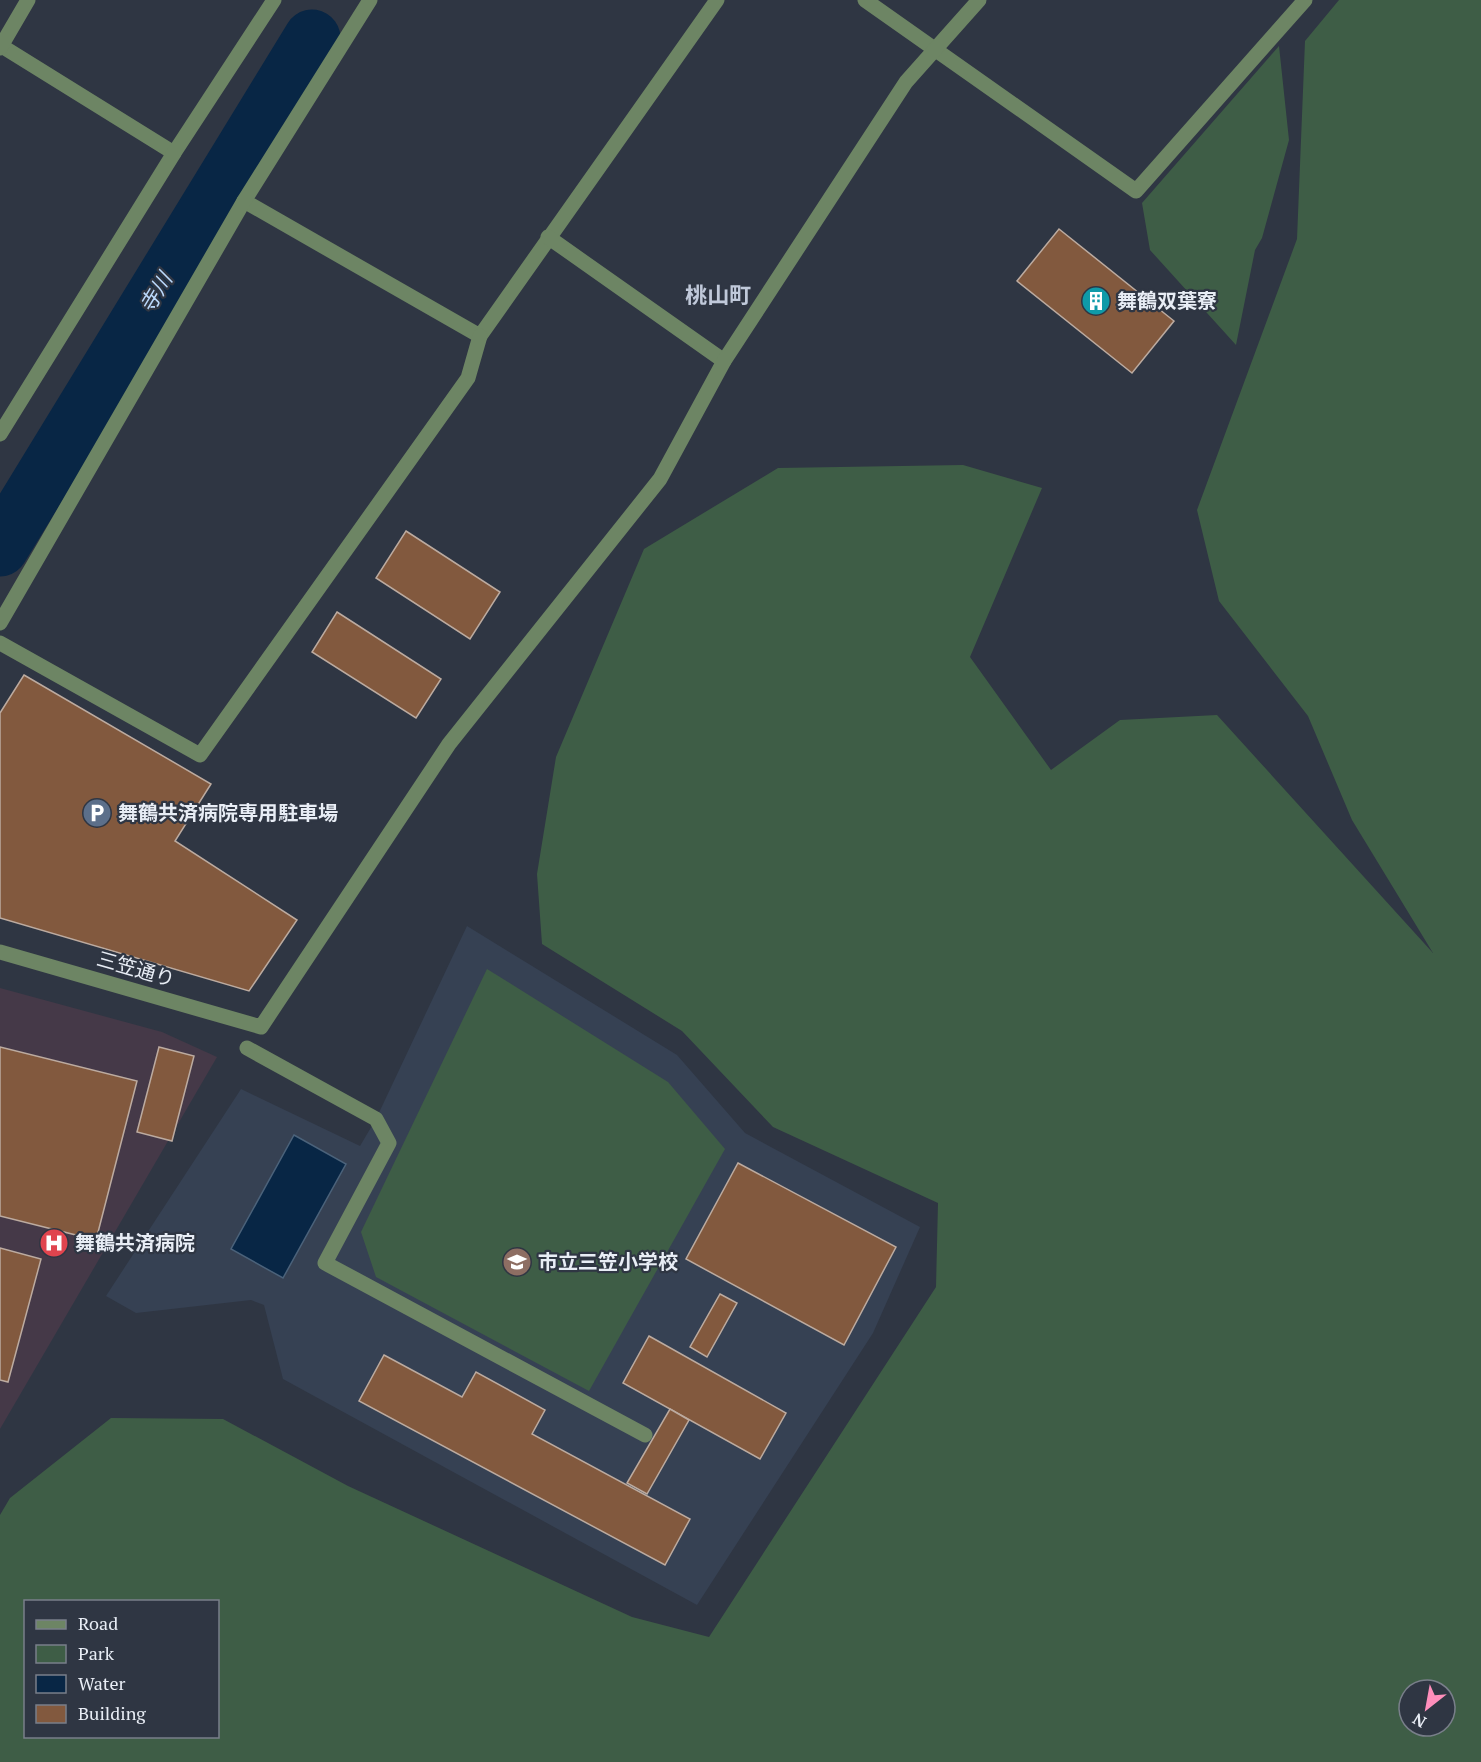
<svg xmlns="http://www.w3.org/2000/svg" width="1481" height="1762" font-family="'PT Serif','Noto Sans JP',serif">
<rect width="100%" height="100%" fill="#2f3643"/>
<path fill="#364153" d="M 467,926 L 677,1055 L 745,1133 L 920,1227 L 873,1333 L 697,1605 L 283,1379 L 264,1305 L 251,1300 L 136,1313 L 106,1296 L 241,1089 L 360,1146 L 376,1119 Z"/>
<path fill="#453948" d="M 0,988 L 162,1032 L 217,1057 L 0,1429 Z"/>
<g fill="#3e5d46" fill-rule="evenodd">
<path d="M 1339,0 L 1481,0 L 1481,1762 L 0,1762 L 0,1515 L 10,1498 L 111,1418 L 223,1419 L 348,1486 L 632,1617 L 709,1637 L 936,1287 L 938,1203 L 773,1127 L 682,1031 L 542,944 L 537,874 L 556,757 L 644,549 L 778,468 L 963,465 L 1042,488 L 970,657 L 1051,770 L 1120,720 L 1217,715 L 1433,953 L 1352,820 L 1308,716 L 1219,601 L 1197,510 L 1297,239 L 1305,41 ZM 26,1602 L 218,1602 L 218,1736 L 26,1736 ZM 1409,1690 L 1445,1690 L 1445,1726 L 1409,1726 Z"/>
<path d="M 1279,46 L 1289,140 L 1262,238 L 1255,250 L 1236,345 L 1150,250 L 1142,203 Z"/>
<path d="M 487,969 L 668,1082 L 725,1149 L 589,1391 L 376,1277 L 361,1232 Z"/>
</g>
<path fill="#082645" stroke="#4b627a" stroke-width="1.5" d="M 294,1135 L 346,1164 L 283,1278 L 231,1249 Z"/>
<g fill="none" stroke-linecap="round" stroke-linejoin="round">
<path stroke="#082645" stroke-width="57" d="M 0,548 L 312,38"/>
</g>
<g fill="#82593e" stroke="#bcaba0" stroke-width="1.5">
<path d="M 1059,229 L 1174,321 L 1132,373 L 1017,281 Z"/>
<path d="M 406,531 L 500,592 L 470,639 L 376,578 Z"/>
<path d="M 337,612 L 441,679 L 416,718 L 312,652 Z"/>
<path d="M 24,675 L 211,784 L 175,841 L 297,920 L 249,991 L 0,918 L 0,713 Z"/>
<path d="M 0,1047 L 137,1081 L 96,1240 L 0,1216 Z"/>
<path d="M 159,1047 L 194,1056 L 172,1141 L 137,1132 Z"/>
<path d="M 738,1163 L 896,1247 L 844,1345 L 686,1259 Z"/>
<path d="M 0,1248 L 41,1259 L 8,1382 L 0,1380 Z"/>
<path d="M 720,1294 L 737,1303 L 707,1357 L 690,1347 Z"/>
<path d="M 649,1336 L 786,1413 L 760,1459 L 623,1383 Z"/>
<path d="M 384,1355 L 462,1397 L 476,1372 L 545,1410 L 532,1434 L 690,1519 L 665,1565 L 359,1401 Z"/>
<path d="M 670,1409 L 689,1420 L 647,1494 L 627,1483 Z"/>
</g>
<g fill="none" stroke-linecap="round" stroke-linejoin="round">
<g stroke="#6d8564" stroke-width="15">
<path d="M 865,0 L 1136,191 L 1305,0"/>
<path d="M 0,45 L 174,153"/>
<path d="M 0,48 L 28,0"/>
<path d="M 244,201 L 480,336 L 717,0"/>
<path d="M 548,237 L 724,361"/>
<path d="M 0,434 L 174,153 L 274,0"/>
<path d="M 0,623 L 244,201 L 370,0"/>
<path d="M 0,643 L 200,755 L 468,378 L 480,336"/>
<path d="M 0,952 L 261,1027 L 449,744 L 660,479 L 724,361 L 906,82 L 979,0"/>
<path d="M 247,1048 L 376,1119 L 389,1143 L 325,1263 L 645,1435"/>
</g>
</g>
<defs>
<g id="building-disc" transform="scale(1.5)"><circle r="9.5" fill="#0f9aa8" stroke="#2f3643"/><path d="M-4-6H4V6H1V3H-1V6H-4ZM-2.5-4.3h1.7v1.8h-1.7ZM.8-4.3h1.7v1.8H.8ZM-2.5-1h1.7V.8h-1.7ZM.8-1h1.7V.8H.8Z" fill="#fff"/></g>
<g id="parking-disc" transform="scale(1.5)"><circle r="9.5" fill="#5c6f8a" stroke="#2f3643"/><path d="M-3.5-5.5H1a3.5 3.5 0 0 1 0 7H-1V5.5H-3.5ZM-1-3.4V-.6H.8a1.4 1.4 0 0 0 0-2.8Z" fill="#fff"/></g>
<g id="hospital-disc" transform="scale(1.5)"><circle r="9.5" fill="#e0444e" stroke="#2f3643"/><path d="M-5-5h3v3.5h4V-5h3V5h-3V1.5h-4V5h-3Z" fill="#fff"/></g>
<g id="school-disc" transform="scale(1.5)"><circle r="9.5" fill="#8d6e63" stroke="#2f3643"/><path d="M0-5L7-2L0 1L-7-2ZM-4 1L0 2.5L4 1V4Q0 6-4 4Z" fill="#fff"/></g>
</defs>
<g fill-rule="evenodd">
<use href="#building-disc" x="1096" y="301"/>
<use href="#parking-disc" x="97" y="813"/>
<use href="#hospital-disc" x="54" y="1243"/>
<use href="#school-disc" x="517" y="1262"/>
</g>
<g text-anchor="middle" stroke-width="4.5" stroke-linejoin="round" paint-order="stroke">
<g font-size="20" font-weight="bold" fill="#e8edf5" stroke="#2f3643" text-anchor="start">
<text x="1117" y="308">舞鶴双葉寮</text>
<text x="118" y="820">舞鶴共済病院専用駐車場</text>
<text x="75" y="1250">舞鶴共済病院</text>
<text x="538" y="1269">市立三笠小学校</text>
</g>
<g font-size="20" fill="#e8edf5" stroke="#2f3643">
<text transform="translate(136 969) rotate(16)" y="7">三笠通り</text>
</g>
<g font-size="21" font-style="italic" fill="#bbd9fc" stroke="#2f3643">
<text transform="translate(156 293) rotate(-59)" y="7">寺川</text>
</g>
<g font-size="22" font-weight="bold" fill="#c0c9da" stroke="#2f3643">
<text x="718" y="303">桃山町</text>
</g>
</g>
<rect x="24" y="1600" width="195" height="138" fill="#2f3643" stroke="#797f8a" stroke-width="1.5"/>
<rect x="36" y="1620" width="30" height="9" fill="#6d8564" stroke="#797f8a" stroke-width="1.5"/>
<text x="78" y="1630" font-size="18" fill="#e8edf5">Road</text>
<rect x="36" y="1645" width="30" height="18" fill="#3e5d46" stroke="#797f8a" stroke-width="1.5"/>
<text x="78" y="1660" font-size="18" fill="#e8edf5">Park</text>
<rect x="36" y="1675" width="30" height="18" fill="#082645" stroke="#797f8a" stroke-width="1.5"/>
<text x="78" y="1690" font-size="18" fill="#e8edf5">Water</text>
<rect x="36" y="1705" width="30" height="18" fill="#82593e" stroke="#797f8a" stroke-width="1.5"/>
<text x="78" y="1720" font-size="18" fill="#e8edf5">Building</text>
<g transform="translate(1427 1708) rotate(211)"><circle r="28" fill="#2f3643" stroke="#797f8a" stroke-width="1.5"/>
<path d="M0-4.5L10 22L0 15L-10 22Z" fill="#fe8ebb"/>
<text y="-9" font-size="16" font-weight="bold" text-anchor="middle" fill="#e8edf5">N</text>
</g>
</svg>
